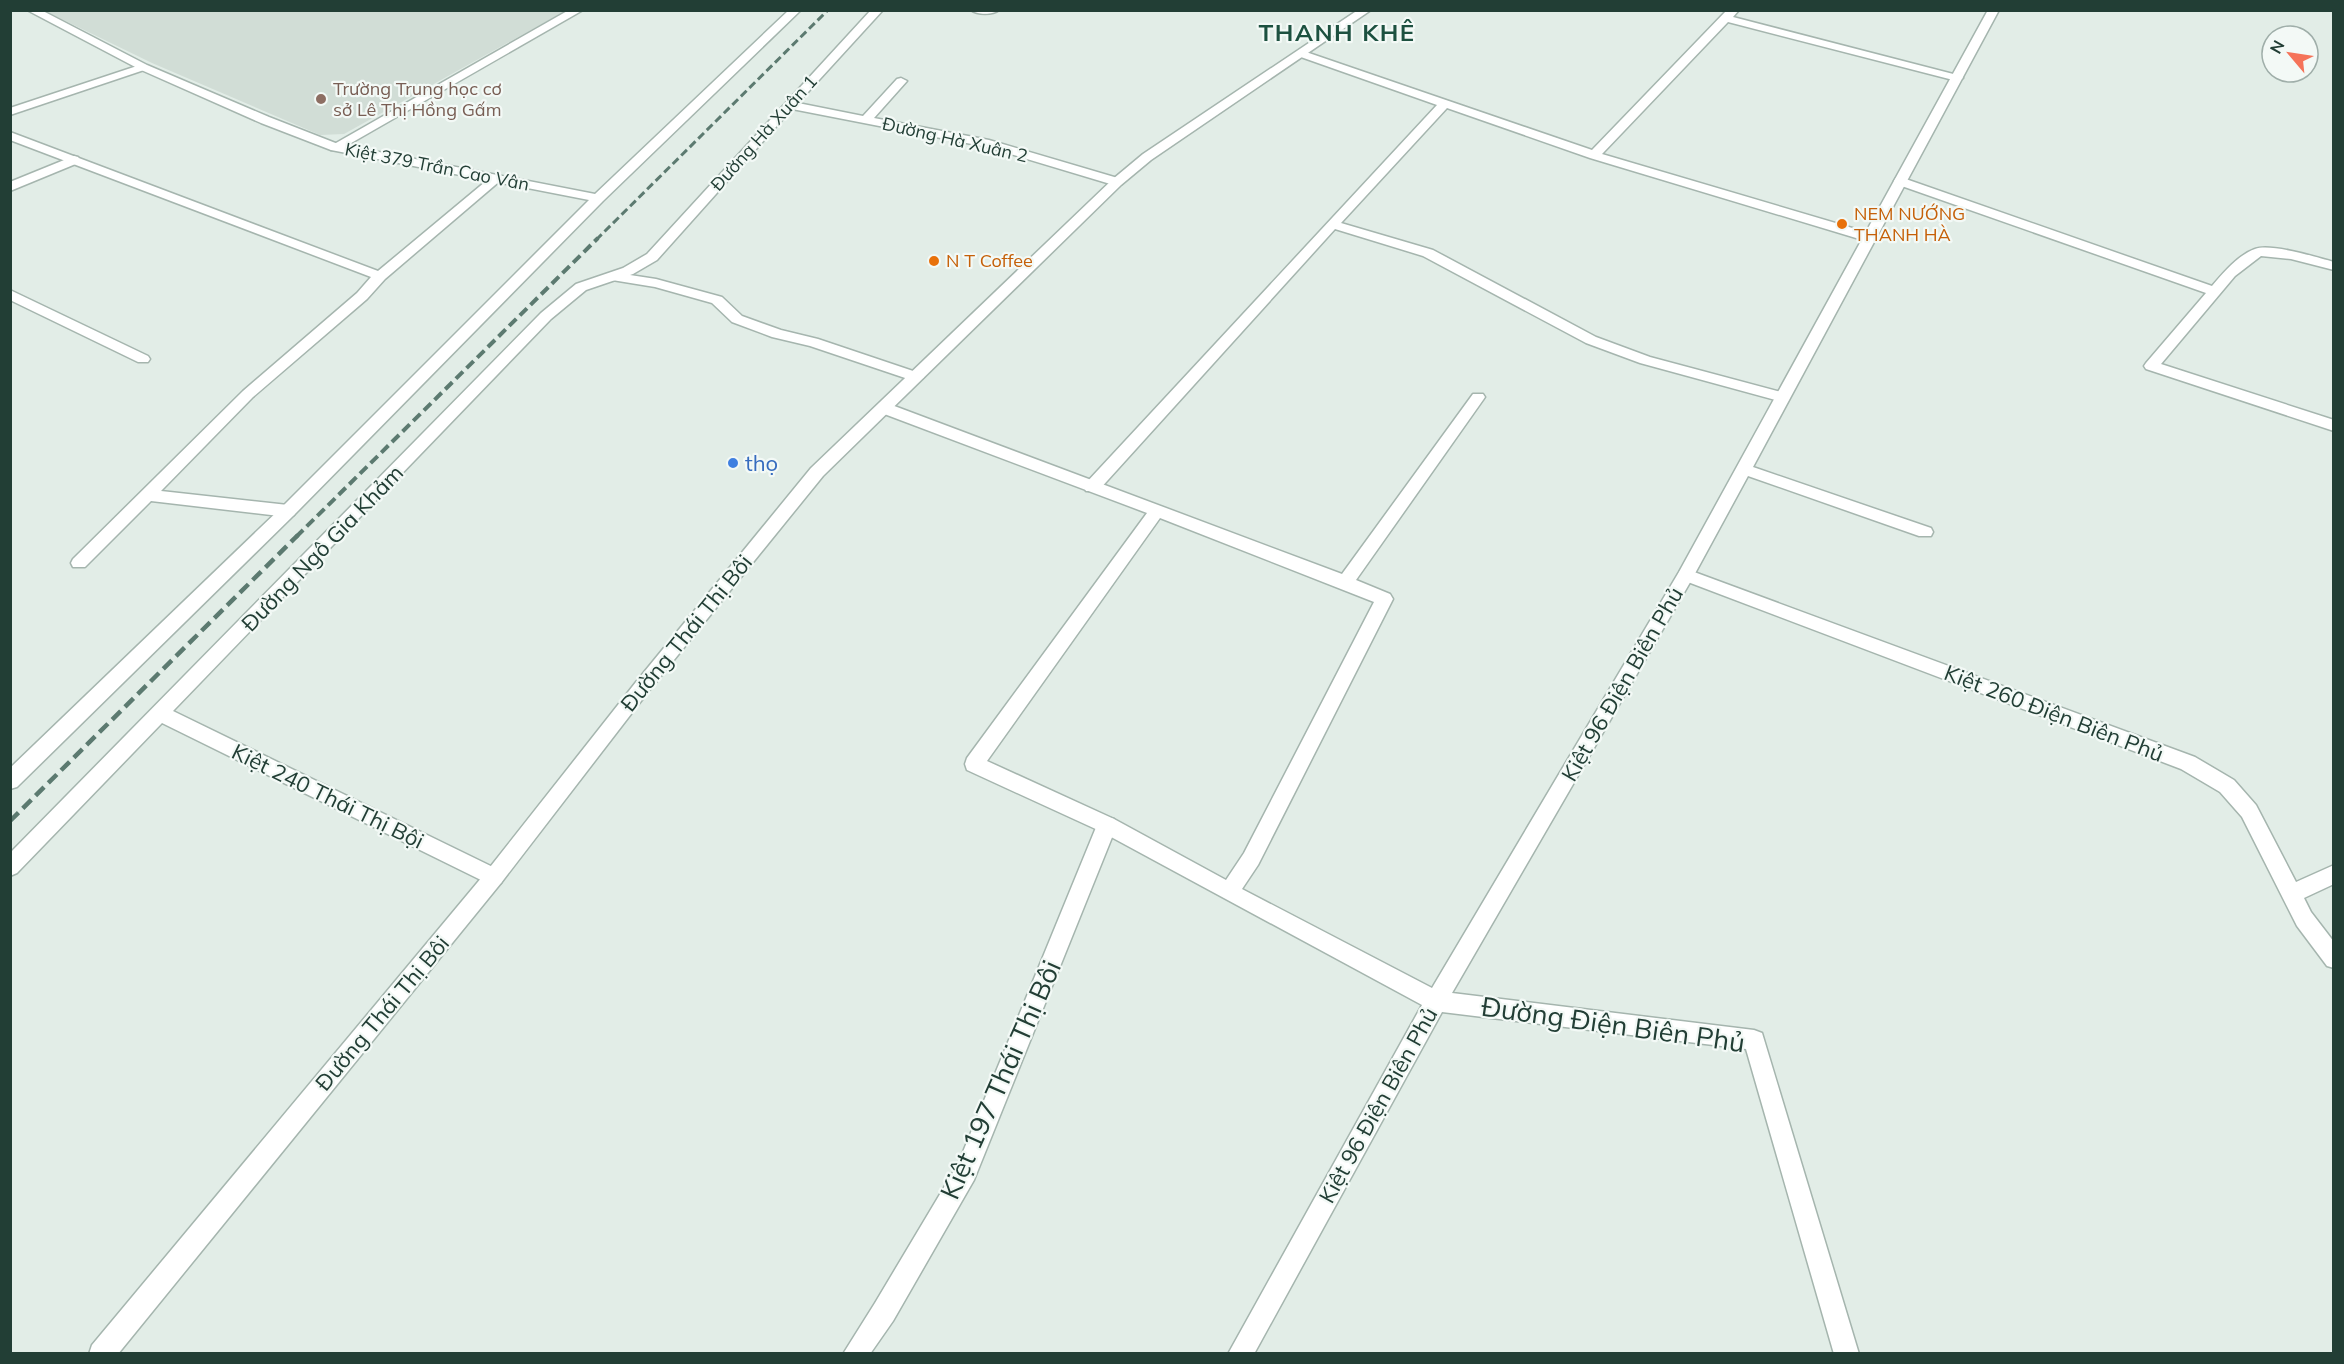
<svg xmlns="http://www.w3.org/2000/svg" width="2344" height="1364" font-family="Mulish,sans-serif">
<rect width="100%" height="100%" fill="#e2ede7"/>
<path fill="#d1ddd6" d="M 45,11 L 565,11 L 344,134 L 320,135 L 152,63 Z"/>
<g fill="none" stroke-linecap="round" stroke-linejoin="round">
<g stroke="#a5b5ae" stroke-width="3">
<g id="service">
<path d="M 569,10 L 583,10 L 339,150 L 331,150 L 329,147 Z"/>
<path d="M 1727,10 L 1739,10 L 1733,17 L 1961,76 L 1963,78 L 1957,81 L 1728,22 L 1602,154 L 1876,235 L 1878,238 L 1876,241 L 1866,241 L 1590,158 L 1447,108 L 1341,223 L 1433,250 L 1596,337 L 1650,357 L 1788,394 L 1790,397 L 1788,400 L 1783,402 L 1640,363 L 1586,343 L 1423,256 L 1335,229 L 1098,491 L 1086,491 L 1084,487 L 1086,483 L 1437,105 L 1298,56 L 1298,52 L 1306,52 L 1592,150 Z"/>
<path d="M 143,64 L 149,67 L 147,69 L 10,115 L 10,108 Z"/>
<path d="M 10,132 L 378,271 L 491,177 L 495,176 L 501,180 L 385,279 L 367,299 L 253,397 L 161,491 L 288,505 L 294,507 L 296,511 L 294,515 L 288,517 L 151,501 L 85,567 L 73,567 L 71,563 L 73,559 L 243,391 L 357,293 L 371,277 L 10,140 Z"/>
<path d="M 1900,177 L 2212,286 C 2223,273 2238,255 2255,249 C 2270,243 2316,257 2334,262 L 2334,270 L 2291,259 L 2261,256 L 2235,276 L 2161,364 L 2334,420 L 2334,431 L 2146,369 L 2144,366 L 2146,363 L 2206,293 L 1896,184 L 1894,181 L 1896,178 Z"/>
<path d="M 617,273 L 656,279 L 722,297 L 742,316 L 781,330 L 818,339 L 922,374 L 924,377 L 917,382 L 810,346 L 772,337 L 732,322 L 712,303 L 655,287 L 612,280 L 610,277 Z"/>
<path d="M 1686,569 L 2195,757 L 2234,780 L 2256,805 L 2296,882 L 2334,865 L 2334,884 L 2304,898 L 2311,912 L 2334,942 L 2334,968 L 2327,966 L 2297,926 L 2242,817 L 2220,792 L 2181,769 L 1680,579 L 1678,575 L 1680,571 Z"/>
<path d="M 1107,817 L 1114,819 L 1117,825 L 974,1180 L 893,1321 L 870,1354 L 843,1354 L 875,1303 L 958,1164 L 1097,825 L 1100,819 Z"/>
</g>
</g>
<g stroke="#a5b5ae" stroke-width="3">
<g id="minor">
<path d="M 27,10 L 41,10 L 147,65 L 269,117 L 338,144 L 595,194 L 789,10 L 801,10 L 603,201 L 294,515 L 17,787 L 10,789 L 10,768 L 282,507 L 589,200 L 331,150 L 261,123 L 139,69 Z"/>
<path d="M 871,10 L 883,10 L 798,103 L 863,116 L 897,79 L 901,78 L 907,81 L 874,118 L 989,140 L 1121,179 L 1123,182 L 1117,186 L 987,147 L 792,109 L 657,260 L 633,274 L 586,290 L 551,319 L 173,711 L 501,871 L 504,877 L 501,883 L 494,886 L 487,883 L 162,723 L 17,873 L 10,876 L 10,853 L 541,313 L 576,284 L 623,268 L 647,254 Z"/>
<path d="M 971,10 L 999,10 C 993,15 977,15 971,10 Z"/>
<path d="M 1988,10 L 1999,10 L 1753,467 L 1931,528 L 1933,532 L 1931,536 L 1919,536 L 1748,476 L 1692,579 L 1452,993 L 1754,1030 L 1762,1033 L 1859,1354 L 1834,1354 L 1746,1049 L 1442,1012 L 1254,1354 L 1228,1354 L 1422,1005 L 1100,831 L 967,770 L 965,764 L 967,758 L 1147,513 L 879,412 L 876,408 L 879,404 L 889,404 L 1342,574 L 1473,394 L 1483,394 L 1485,397 L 1483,400 L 1356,580 L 1390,594 L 1393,599 L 1258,865 L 1242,889 L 1432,988 L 1679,572 ZM 1160,518 L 1374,602 L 1244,853 L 1226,880 L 1114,819 L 987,761 Z"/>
<path d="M 74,156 L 78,157 L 80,160 L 78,163 L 10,191 L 10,182 Z"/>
<path d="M 10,290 L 148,356 L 150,359 L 148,362 L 138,362 L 10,300 Z"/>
</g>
</g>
<g stroke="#a5b5ae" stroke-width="3">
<path id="tertiary" d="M 1358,10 L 1371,10 L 1151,160 L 1121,185 L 823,476 L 648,692 L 501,883 L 118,1354 L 89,1354 L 92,1345 L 487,871 L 636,682 L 811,468 L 1113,179 L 1143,154 Z"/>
</g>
<use href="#service" fill="#fff" fill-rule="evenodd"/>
<use href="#minor" fill="#fff" fill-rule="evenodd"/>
<use href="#tertiary" fill="#fff" fill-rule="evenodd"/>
<path stroke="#5c7a70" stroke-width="3" stroke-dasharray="8 4" stroke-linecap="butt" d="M 596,240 L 828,10"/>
<path stroke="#5c7a70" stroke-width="4" stroke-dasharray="10 5" stroke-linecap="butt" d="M 296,537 L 598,238"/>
<path stroke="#5c7a70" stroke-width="4.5" stroke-dasharray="12 6" stroke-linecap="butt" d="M 10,821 L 298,535"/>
</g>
<circle fill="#8d6e63" stroke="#f3f9f6" stroke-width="2" cx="321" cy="99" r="6"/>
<g fill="#e8710a" stroke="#f3f9f6" stroke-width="2">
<circle cx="1842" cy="224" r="6"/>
<circle cx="934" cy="261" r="6"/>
</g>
<circle fill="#3f7fe0" stroke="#f3f9f6" stroke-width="2" cx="733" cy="463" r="6"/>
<g text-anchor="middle" stroke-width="4.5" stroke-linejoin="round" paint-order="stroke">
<g font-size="18" fill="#785e54" stroke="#f3f9f6" text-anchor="start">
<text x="333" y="95">Trường Trung học cơ<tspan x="333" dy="21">sở Lê Thị Hồng Gấm</tspan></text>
</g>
<g font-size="18" fill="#223e35" stroke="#f3f9f6">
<text transform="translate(764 133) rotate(-48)" y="6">Đường Hà Xuân 1</text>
<text transform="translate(955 140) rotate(13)" y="6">Đường Hà Xuân 2</text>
<text transform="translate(437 167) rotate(11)" y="6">Kiệt 379 Trần Cao Vân</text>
</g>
<g font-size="18" fill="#c56008" stroke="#f3f9f6" text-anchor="start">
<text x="1854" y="220">NEM NƯỚNG<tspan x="1854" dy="21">THANH HÀ</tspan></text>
<text x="946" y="267">N T Coffee</text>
</g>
<g font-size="22" fill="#366cbe" stroke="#f3f9f6" text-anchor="start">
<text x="745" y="471">thọ</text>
</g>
<g font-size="22" fill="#223e35" stroke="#f3f9f6">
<text transform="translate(322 548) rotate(-46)" y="8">Đường Ngô Gia Khảm</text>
<text transform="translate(686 633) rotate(-51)" y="8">Đường Thái Thị Bôi</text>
<text transform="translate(1622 684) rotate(-60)" y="8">Kiệt 96 Điện Biên Phủ</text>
<text transform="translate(2054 713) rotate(21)" y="8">Kiệt 260 Điện Biên Phủ</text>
<text transform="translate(328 796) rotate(26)" y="8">Kiệt 240 Thái Thị Bội</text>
<text transform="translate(382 1013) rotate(-50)" y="8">Đường Thái Thị Bôi</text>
<text transform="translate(1378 1105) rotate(-61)" y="8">Kiệt 96 Điện Biên Phủ</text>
</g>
<g font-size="24" font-weight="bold" letter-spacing="1.5" fill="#1d5140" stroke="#f3f9f6">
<text x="1337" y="41">THANH KHÊ</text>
</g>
<g font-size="27" fill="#223e35" stroke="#f3f9f6">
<text transform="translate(1613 1025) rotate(8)" y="9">Đường Điện Biên Phủ</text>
<text transform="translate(1001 1080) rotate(-66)" y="9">Kiệt 197 Thái Thị Bôi</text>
</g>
</g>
<rect width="2344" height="1364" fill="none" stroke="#223e35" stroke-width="24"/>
<g transform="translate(2290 54) rotate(299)"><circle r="28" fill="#f3f9f6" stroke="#9faea9" stroke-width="1.5"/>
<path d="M0-4.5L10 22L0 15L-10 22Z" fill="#f57359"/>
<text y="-9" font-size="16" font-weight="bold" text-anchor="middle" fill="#223e35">N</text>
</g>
</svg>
